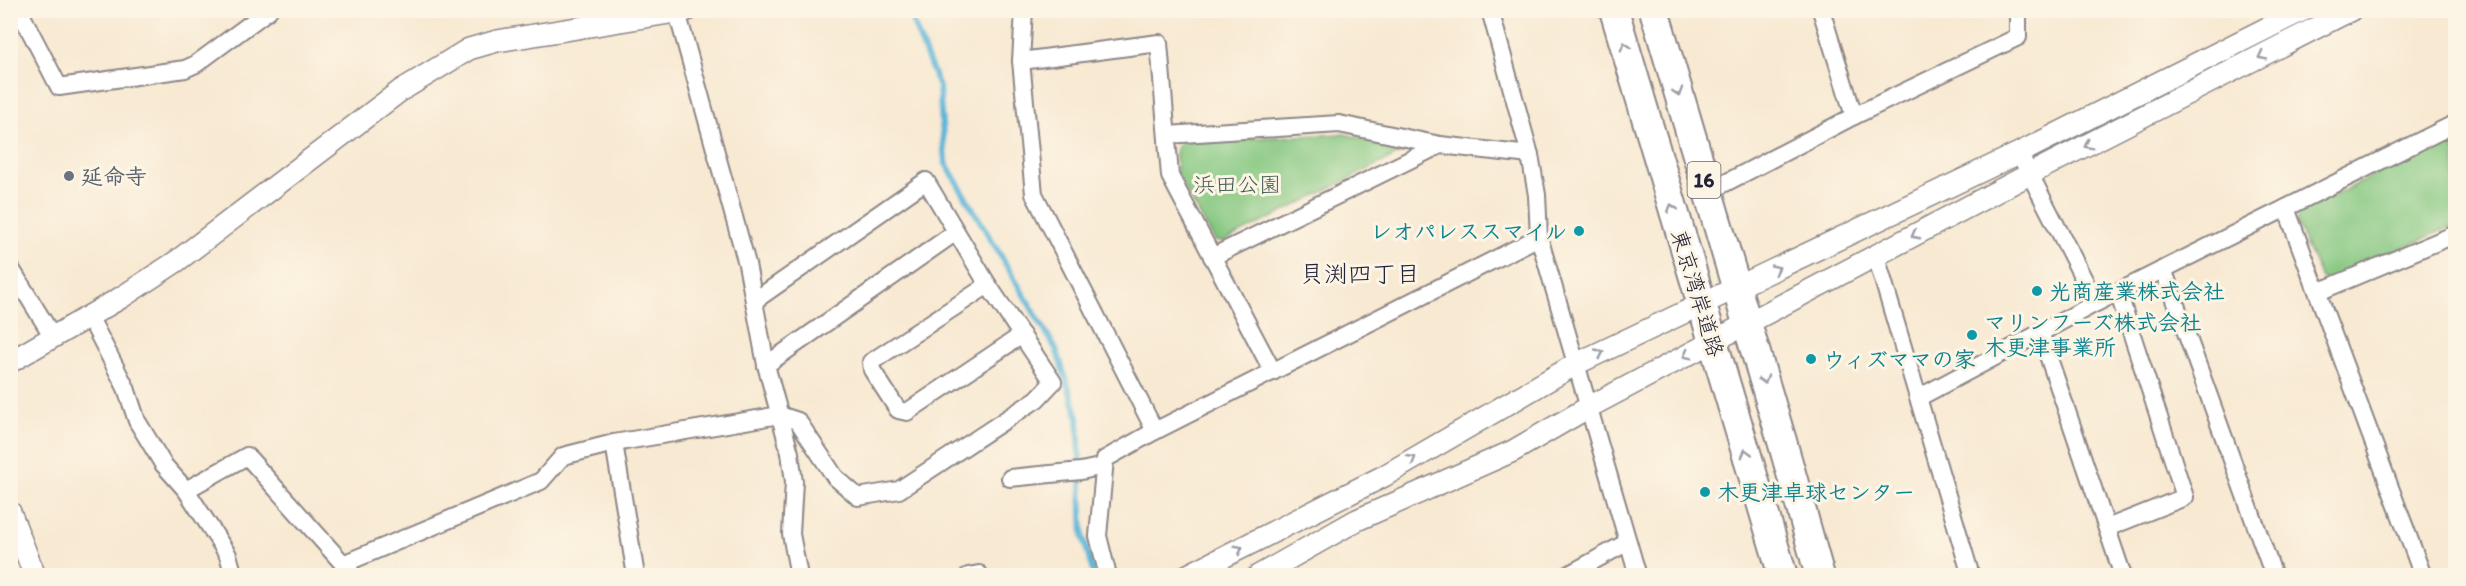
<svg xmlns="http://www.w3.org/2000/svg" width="2466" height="586" font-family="Itim,'Klee One',sans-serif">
<rect width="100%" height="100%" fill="#fcf5e5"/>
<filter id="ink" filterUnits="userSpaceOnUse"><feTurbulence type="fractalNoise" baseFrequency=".0167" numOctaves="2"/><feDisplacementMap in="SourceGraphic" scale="12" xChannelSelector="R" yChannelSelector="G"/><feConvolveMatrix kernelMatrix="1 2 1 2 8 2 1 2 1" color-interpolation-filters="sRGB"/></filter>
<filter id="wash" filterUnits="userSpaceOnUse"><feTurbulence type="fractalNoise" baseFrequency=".008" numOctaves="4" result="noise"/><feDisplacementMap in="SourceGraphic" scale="24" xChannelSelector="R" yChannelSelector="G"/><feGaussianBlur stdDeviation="1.35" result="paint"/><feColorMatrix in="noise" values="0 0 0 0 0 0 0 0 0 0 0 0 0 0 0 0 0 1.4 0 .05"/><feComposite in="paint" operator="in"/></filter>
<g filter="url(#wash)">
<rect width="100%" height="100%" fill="#f8e9d2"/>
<g fill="#84c780" stroke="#53745e" stroke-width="1.5">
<path d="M 1344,134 L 1407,150 L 1223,242 L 1215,241 L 1177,175 L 1176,148 L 1182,141 Z"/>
<path d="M 2453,135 L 2455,135 L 2455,225 L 2328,280 L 2321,278 L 2296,222 L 2298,214 Z"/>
</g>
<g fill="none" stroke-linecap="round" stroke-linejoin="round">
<path stroke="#5bb6d9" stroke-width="6" d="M 908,10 L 939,87 L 945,162 L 1056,349 L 1078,417 L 1083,536 L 1094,576"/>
</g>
</g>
<g filter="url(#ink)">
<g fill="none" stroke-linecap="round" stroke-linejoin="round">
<g stroke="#8d8686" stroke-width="20">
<g id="minor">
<path d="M 19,10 L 59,87 L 185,69 L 196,64 L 269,10"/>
<path d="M 1024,10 L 1021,61 L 1034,194 L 1155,431"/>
<path d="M 1490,10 L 1530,155 L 1537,195 L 1539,237 L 1638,576"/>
<path d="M 1821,10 L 1854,116"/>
<path d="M 677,12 L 747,264 L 766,365 L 790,453 L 794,482 L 791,534 L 799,576"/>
<path d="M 1021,61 L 1159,43 L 1170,176 L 1273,372"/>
<path d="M 1167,135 L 1339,124 L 1440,145 L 1530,155"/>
<path d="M 2019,153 L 2096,303"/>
<path d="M 1708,192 L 1854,116 L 2018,37 L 2018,10"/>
<path d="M 2286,208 L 2423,576"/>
<path d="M 1876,256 L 1971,576"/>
<path d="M 1212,257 L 1440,145"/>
<path d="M 10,267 L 53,337"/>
<path d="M 2163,269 L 2274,576"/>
<path d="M 988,285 L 871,362 L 872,370 L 898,410 L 907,412 L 1022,335"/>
<path d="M 2318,292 L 2456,234"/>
<path d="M 89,316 L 126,388 L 137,421 L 163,464 L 186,490 L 228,555 L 234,576"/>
<path d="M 2040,332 L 2123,576"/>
<path d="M 766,365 L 956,232"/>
<path d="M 1918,398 L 2096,303 L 2456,123"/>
<path d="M 614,443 L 636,576"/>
<path d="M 1010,478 L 1081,471 L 1104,466"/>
<path d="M 186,490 L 247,456 L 354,576"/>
<path d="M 2107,528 L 2185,497 L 2118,292"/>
<path d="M 343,564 L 541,481 L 563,456 L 614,443 L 780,415 L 798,421 L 835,477 L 858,497 L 899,490 L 1037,399 L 1053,382 L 988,285 L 926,181 L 754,301"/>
<path d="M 968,576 L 979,574"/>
<path d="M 1108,576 L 1098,536 L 1105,459 L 1155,431 L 1539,237"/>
<path d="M 1566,576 L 1628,542"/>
</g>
</g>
<g stroke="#8d8686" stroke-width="24">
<g id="tertiary">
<path d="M 10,362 L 122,297 L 177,261 L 400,91 L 469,49 L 497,41 L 688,10"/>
<path d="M 10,512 L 35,576"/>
<path d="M 1186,576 L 1384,476 L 1576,364 L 2019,153 L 2303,10"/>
<path d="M 1258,576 L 1357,520 L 1513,451 L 1589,407 L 2030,174 L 2351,10"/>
</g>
</g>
<g stroke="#8d8686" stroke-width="32">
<g id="trunk">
<path d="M 1614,10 L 1783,576"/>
<path d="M 1654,10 L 1782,441 L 1820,576"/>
</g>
</g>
<use href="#minor" stroke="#fff" stroke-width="16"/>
<use href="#tertiary" stroke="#fff" stroke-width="21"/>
<use href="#trunk" stroke="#fff" stroke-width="28"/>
</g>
<defs><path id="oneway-chevron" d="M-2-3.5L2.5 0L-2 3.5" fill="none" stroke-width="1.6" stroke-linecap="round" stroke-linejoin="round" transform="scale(1.5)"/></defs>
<g stroke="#9c9ca7">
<use href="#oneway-chevron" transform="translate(1625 46) rotate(-107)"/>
<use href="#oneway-chevron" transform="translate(2262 56) rotate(153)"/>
<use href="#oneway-chevron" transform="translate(1678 92) rotate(73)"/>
<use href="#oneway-chevron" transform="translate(2088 145) rotate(153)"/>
<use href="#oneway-chevron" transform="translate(1672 208) rotate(-107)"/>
<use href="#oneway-chevron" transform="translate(1915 235) rotate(152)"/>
<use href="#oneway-chevron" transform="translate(1776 269) rotate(-25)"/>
<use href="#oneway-chevron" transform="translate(1600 353) rotate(-25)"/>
<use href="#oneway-chevron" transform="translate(1687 355) rotate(153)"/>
<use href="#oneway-chevron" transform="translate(1764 380) rotate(73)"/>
<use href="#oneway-chevron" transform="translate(1746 453) rotate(-106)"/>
<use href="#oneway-chevron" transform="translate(1412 459) rotate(-31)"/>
<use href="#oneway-chevron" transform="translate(1239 549) rotate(-27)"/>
</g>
</g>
<circle fill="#6b7280" stroke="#fcf5e5" stroke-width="2" cx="69" cy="176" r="6"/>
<g fill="#0f9aa8" stroke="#fcf5e5" stroke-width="2">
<circle cx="1579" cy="231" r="6"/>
<circle cx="2037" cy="291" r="6"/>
<circle cx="1972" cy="335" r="6"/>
<circle cx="1811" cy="359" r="6"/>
<circle cx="1705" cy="492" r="6"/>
</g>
<g text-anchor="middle" stroke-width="6" stroke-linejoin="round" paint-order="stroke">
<rect fill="#fcf5e5" stroke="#63616e" stroke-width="1.5" x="1687.5" y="162" width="33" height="36" rx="4.5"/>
<g font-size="21" font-weight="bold" fill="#22223b">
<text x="1704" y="187">16</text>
</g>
<g font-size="22" font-weight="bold" fill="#5b616d" stroke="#fcf5e5" text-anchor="start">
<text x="81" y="184">延命寺</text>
</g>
<g font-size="22" fill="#445c53" stroke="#fcf5e5">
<text x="1237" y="192">浜田公園</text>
</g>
<g font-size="22" font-weight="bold" fill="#0d838f" stroke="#fcf5e5" text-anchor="start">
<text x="1567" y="239" text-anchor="end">レオパレススマイル</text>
<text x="2049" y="299">光商産業株式会社</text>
<text x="1984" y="330">マリンフーズ株式会社<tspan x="1984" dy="25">木更津事業所</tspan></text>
<text x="1823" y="367">ウィズママの家</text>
<text x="1717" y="500">木更津卓球センター</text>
</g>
<g font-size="22" fill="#22223b" stroke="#fcf5e5">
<text transform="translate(1698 293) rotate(73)" y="8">東京湾岸道路</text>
</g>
<g font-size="24" fill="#22223b" stroke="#fcf5e5">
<text x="1360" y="282">貝渕四丁目</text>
</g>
</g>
<rect width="2466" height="586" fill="none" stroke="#fcf5e5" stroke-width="36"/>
</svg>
